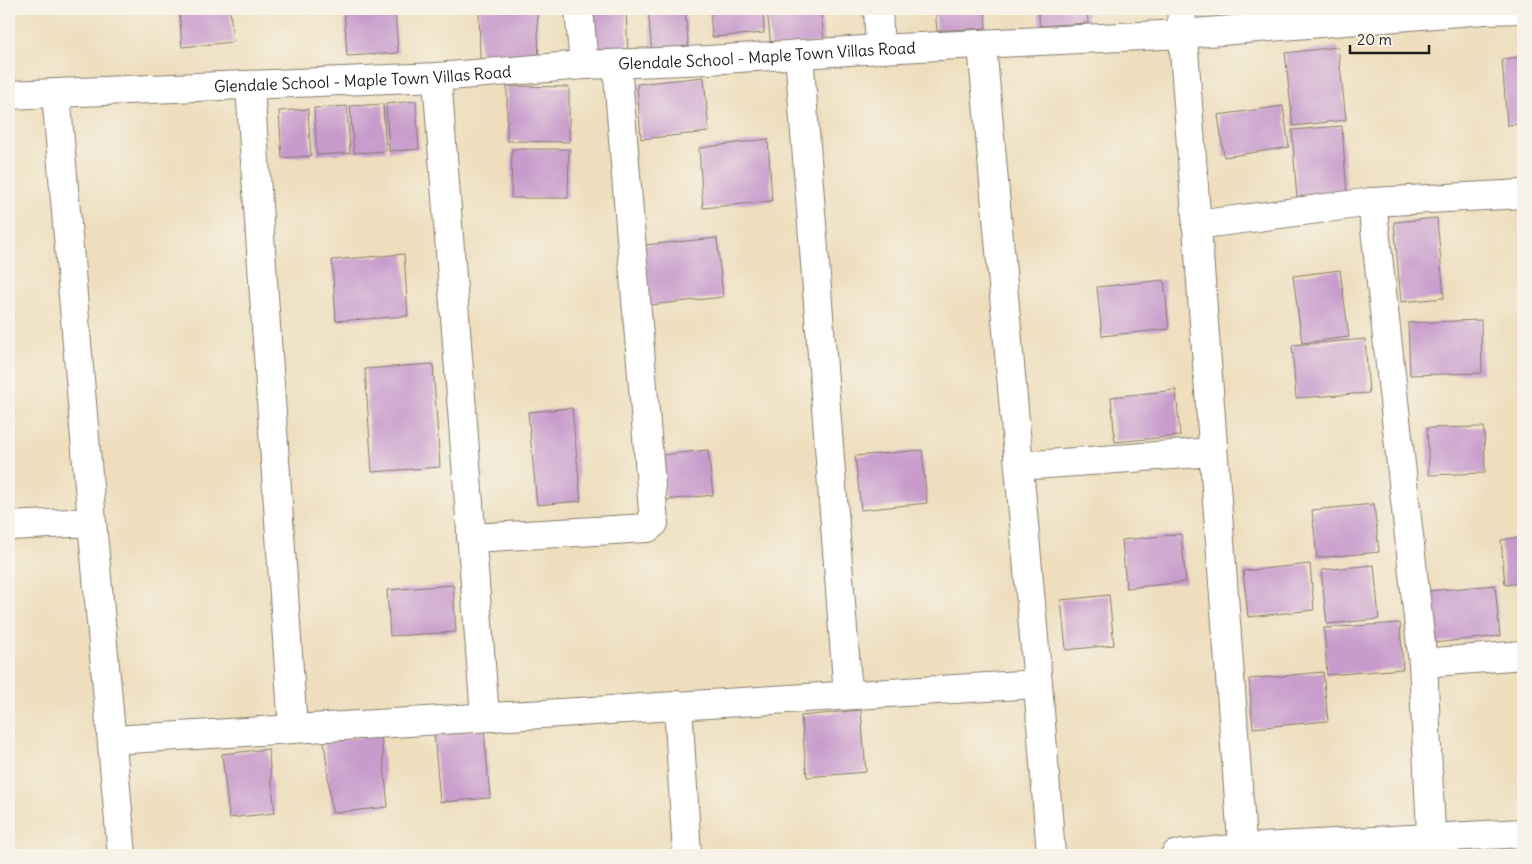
<svg xmlns="http://www.w3.org/2000/svg" width="1532" height="864" font-family="Delius,sans-serif">
<rect width="100%" height="100%" fill="#f7f3e8"/>
<filter id="ink" filterUnits="userSpaceOnUse"><feTurbulence type="fractalNoise" baseFrequency=".02" numOctaves="2"/><feDisplacementMap in="SourceGraphic" scale="10" xChannelSelector="R" yChannelSelector="G"/><feConvolveMatrix kernelMatrix="1 2 1 2 8 2 1 2 1" color-interpolation-filters="sRGB"/></filter>
<filter id="wash" filterUnits="userSpaceOnUse"><feTurbulence type="fractalNoise" baseFrequency=".0096" numOctaves="4" result="noise"/><feDisplacementMap in="SourceGraphic" scale="20" xChannelSelector="R" yChannelSelector="G"/><feGaussianBlur stdDeviation="1.12" result="paint"/><feColorMatrix in="noise" values="0 0 0 0 0 0 0 0 0 0 0 0 0 0 0 0 0 1.4 0 .05"/><feComposite in="paint" operator="in"/></filter>
<g filter="url(#wash)">
<rect width="100%" height="100%" fill="#eedebe"/>
<g id="blocks">
<g fill="#c89bcc">
<path d="M 179,9 L 230,9 L 233,42 L 182,47 Z"/>
<path d="M 344,9 L 395,9 L 398,53 L 347,56 Z"/>
<path d="M 479,9 L 537,9 L 539,58 L 480,60 Z"/>
<path d="M 583,9 L 626,9 L 628,52 L 587,55 Z"/>
<path d="M 648,9 L 685,9 L 689,50 L 652,54 Z"/>
<path d="M 710,9 L 763,9 L 764,33 L 712,37 Z"/>
<path d="M 767,9 L 821,9 L 824,42 L 771,47 Z"/>
<path d="M 935,9 L 985,9 L 986,28 L 937,31 Z"/>
<path d="M 1038,9 L 1087,9 L 1088,23 L 1040,26 Z"/>
<path d="M 1338,47 L 1346,120 L 1293,126 L 1285,53 Z"/>
<path d="M 1523,57 L 1523,124 L 1507,125 L 1502,59 Z"/>
<path d="M 704,77 L 709,132 L 641,139 L 637,84 Z"/>
<path d="M 507,86 L 569,87 L 569,142 L 507,141 Z"/>
<path d="M 416,101 L 419,149 L 389,151 L 386,104 Z"/>
<path d="M 383,104 L 386,151 L 354,153 L 350,106 Z"/>
<path d="M 347,106 L 350,153 L 317,155 L 314,108 Z"/>
<path d="M 1283,106 L 1289,147 L 1224,157 L 1218,115 Z"/>
<path d="M 308,109 L 311,156 L 282,158 L 279,111 Z"/>
<path d="M 1342,126 L 1347,197 L 1297,201 L 1292,130 Z"/>
<path d="M 768,139 L 772,201 L 703,208 L 699,148 Z"/>
<path d="M 512,149 L 569,149 L 568,198 L 511,198 Z"/>
<path d="M 1437,218 L 1444,298 L 1401,302 L 1394,222 Z"/>
<path d="M 717,238 L 723,297 L 650,305 L 644,245 Z"/>
<path d="M 404,254 L 408,316 L 336,321 L 332,260 Z"/>
<path d="M 1340,270 L 1349,337 L 1302,343 L 1293,276 Z"/>
<path d="M 1164,280 L 1169,329 L 1102,336 L 1097,287 Z"/>
<path d="M 1481,320 L 1482,373 L 1410,375 L 1408,323 Z"/>
<path d="M 1365,339 L 1369,393 L 1296,398 L 1292,345 Z"/>
<path d="M 433,364 L 440,467 L 372,472 L 365,369 Z"/>
<path d="M 1176,390 L 1180,436 L 1115,442 L 1111,397 Z"/>
<path d="M 572,408 L 581,501 L 537,505 L 528,412 Z"/>
<path d="M 1484,427 L 1485,473 L 1429,475 L 1427,428 Z"/>
<path d="M 708,450 L 713,495 L 666,500 L 662,455 Z"/>
<path d="M 922,450 L 927,503 L 861,510 L 855,456 Z"/>
<path d="M 1374,504 L 1379,552 L 1317,558 L 1312,510 Z"/>
<path d="M 1181,534 L 1186,582 L 1126,588 L 1122,540 Z"/>
<path d="M 1523,537 L 1523,583 L 1505,585 L 1501,540 Z"/>
<path d="M 1310,564 L 1314,610 L 1248,617 L 1243,571 Z"/>
<path d="M 1374,565 L 1379,619 L 1327,624 L 1321,570 Z"/>
<path d="M 453,585 L 456,632 L 390,636 L 387,590 Z"/>
<path d="M 1495,585 L 1500,636 L 1433,643 L 1428,591 Z"/>
<path d="M 1109,595 L 1114,645 L 1066,650 L 1061,600 Z"/>
<path d="M 1400,623 L 1403,669 L 1327,675 L 1324,628 Z"/>
<path d="M 1323,672 L 1328,721 L 1253,728 L 1249,679 Z"/>
<path d="M 861,710 L 866,772 L 807,777 L 801,716 Z"/>
<path d="M 484,729 L 490,798 L 440,802 L 434,733 Z"/>
<path d="M 381,735 L 388,807 L 332,813 L 324,741 Z"/>
<path d="M 268,749 L 275,813 L 229,818 L 222,754 Z"/>
</g>
</g>
</g>
<g filter="url(#ink)">
<use href="#blocks" fill-opacity="0" stroke="#857d6d" stroke-width="1"/>
<g fill="none" stroke-linecap="round" stroke-linejoin="round">
<g stroke="#857d6d" stroke-width="30">
<g id="street">
<path d="M 579,9 L 584,65"/>
<path d="M 878,9 L 880,49"/>
<path d="M 1181,9 L 1243,855"/>
<path d="M 982,45 L 1038,684 L 1051,855"/>
<path d="M 799,54 L 848,695"/>
<path d="M 437,77 L 485,717"/>
<path d="M 250,86 L 293,729"/>
<path d="M 56,93 L 92,522 L 122,855"/>
<path id="s1" d="M 9,95 L 437,77 L 584,65 L 708,60 L 880,49 L 1182,34 L 1485,10 L 1523,9"/>
<path d="M 1372,202 L 1423,663 L 1432,855"/>
<path d="M 1196,225 L 1372,202 L 1523,194"/>
<path d="M 1020,466 L 1213,452"/>
<path d="M 9,526 L 92,522"/>
<path d="M 471,538 L 648,528 L 654,523 L 617,64"/>
<path d="M 1423,663 L 1523,655"/>
<path d="M 678,705 L 687,855"/>
<path d="M 112,740 L 1038,684"/>
<path d="M 1175,855 L 1243,848 L 1523,833"/>
</g>
</g>
<use href="#street" stroke="#fff" stroke-width="28"/>
</g>
</g>
<g text-anchor="middle" stroke-width="5" stroke-linejoin="round" paint-order="stroke">
<g font-size="16" fill="#1c1c1c" stroke="#f7f3e8">
<text dy="6" stroke="none"><textPath href="#s1" startOffset="759">Glendale School - Maple Town Villas Road</textPath></text>
<text dy="6" stroke="none"><textPath href="#s1" startOffset="354">Glendale School - Maple Town Villas Road</textPath></text>
</g>
</g>
<rect width="1532" height="864" fill="none" stroke="#f7f3e8" stroke-width="30"/>
<path d="M1350 45v8h79v-8" fill="none" stroke="#1c1c1c" stroke-width="2.5"/>
<text x="1357" y="45" font-size="15" fill="#1c1c1c" stroke="#f7f3e8" stroke-width="4" paint-order="stroke">20 m</text>
</svg>
